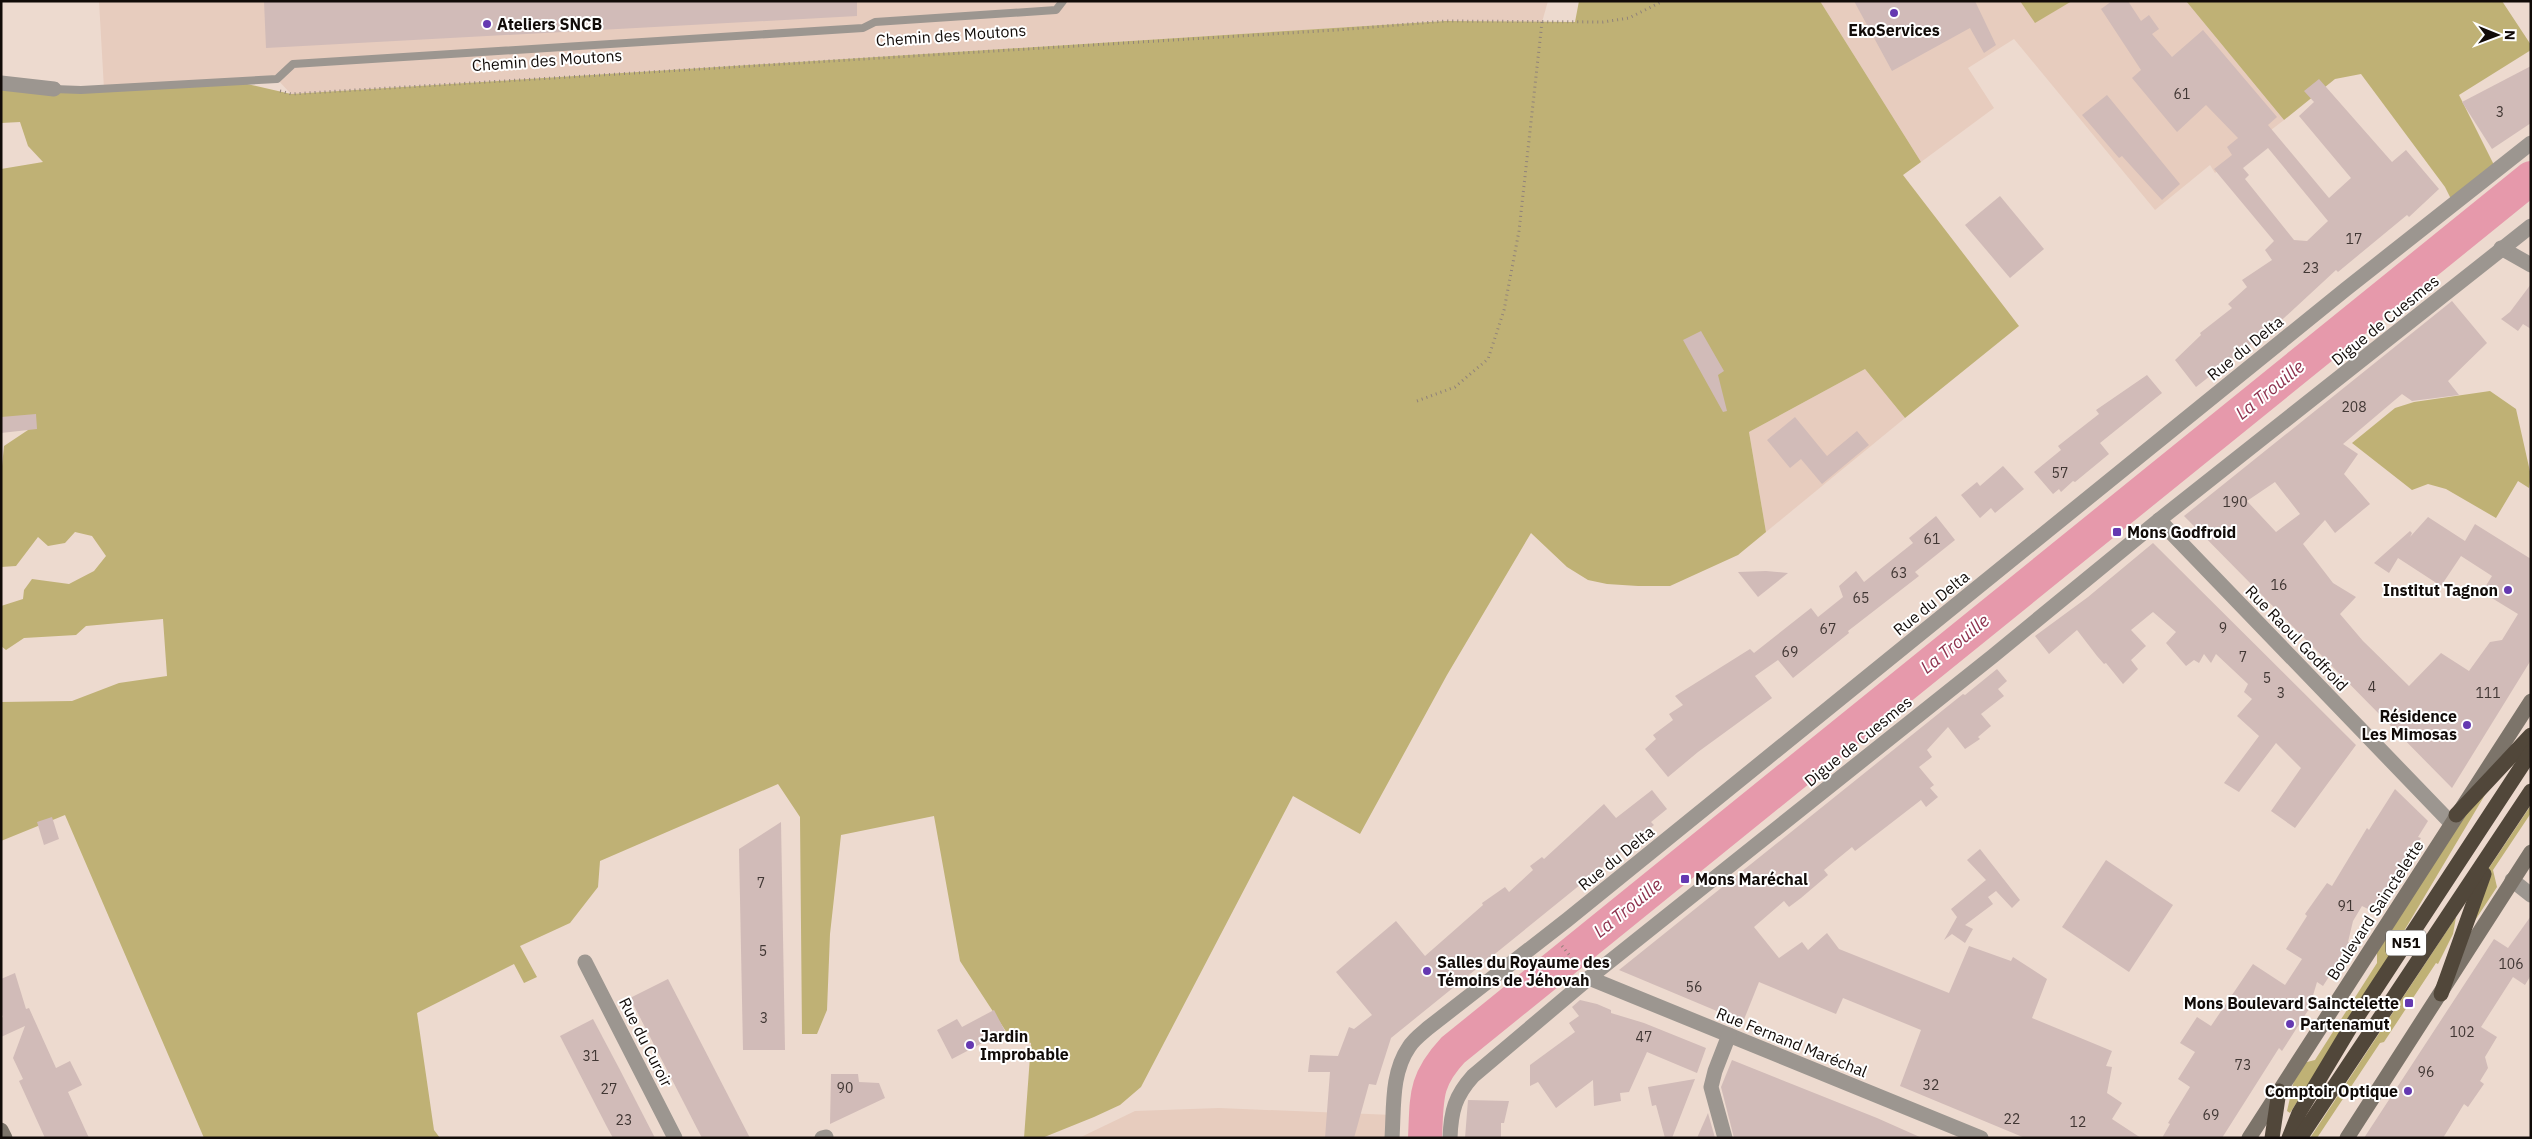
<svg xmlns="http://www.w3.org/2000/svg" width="2532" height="1139" font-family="'IBM Plex Sans',sans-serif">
<rect width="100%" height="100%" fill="#eddacf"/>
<g fill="#e7ccbe">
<path d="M 99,1 L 1548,1 L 1542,22 L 1445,21 L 291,94 L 277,79 L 104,89 Z"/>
<path d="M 1820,1 L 2186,1 L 2284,120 L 2215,173 L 2210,165 L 2155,210 L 2014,39 L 1968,68 L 1994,108 L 1921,162 Z"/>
<path d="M 1865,369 L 1905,418 L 1766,532 L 1749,432 Z"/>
<path d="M 1219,1108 L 1393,1115 L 1392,1138 L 1079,1138 L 1135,1111 Z"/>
</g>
<g fill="#bfb175">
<path d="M 1579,1 L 1820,1 L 1921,162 L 1903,175 L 2019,326 L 1905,418 L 1865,369 L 1749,432 L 1766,532 L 1738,555 L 1670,586 L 1638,586 L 1607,584 L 1588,580 L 1567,567 L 1531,533 L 1447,675 L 1360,834 L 1293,796 L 1141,1087 L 1120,1105 L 1094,1117 L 1042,1138 L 1024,1138 L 1031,1043 L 1009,1036 L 960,961 L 934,816 L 841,835 L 830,934 L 827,1010 L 817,1034 L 802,1034 L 800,817 L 778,784 L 600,861 L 598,887 L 570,923 L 520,946 L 537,977 L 524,983 L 514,964 L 417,1013 L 434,1130 L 440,1138 L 204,1138 L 65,815 L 1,841 L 1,702 L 72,701 L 119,683 L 167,676 L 163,619 L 86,626 L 76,635 L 24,638 L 6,650 L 1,646 L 1,606 L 23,599 L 24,590 L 32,579 L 69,584 L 94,571 L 106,556 L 92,536 L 75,532 L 65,543 L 48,546 L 38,537 L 16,566 L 1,567 L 1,476 L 4,446 L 28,430 L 27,417 L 1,419 L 1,169 L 43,162 L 28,146 L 20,122 L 1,123 L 1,83 L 54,89 L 238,82 L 291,94 L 1445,21 L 1575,22 Z"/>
<path d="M 2020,1 L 2072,1 L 2035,23 Z"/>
<path d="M 2186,1 L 2502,1 L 2531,45 L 2531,50 L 2459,95 L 2496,169 L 2453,203 L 2445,187 L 2361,74 L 2335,79 L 2284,120 Z"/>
<path d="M 2490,391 L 2516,409 L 2531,476 L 2529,488 L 2518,481 L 2496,518 L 2446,489 L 2428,484 L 2412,490 L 2352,443 L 2395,408 L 2414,402 Z"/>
<path d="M 2498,773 L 2376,978 L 2290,1113 L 2287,1111 L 2295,1076 L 2303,1063 L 2315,1060 L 2377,963 L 2377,949 L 2472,802 Z"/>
<path d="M 2531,805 L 2531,813 L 2493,870 L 2497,887 L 2474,922 L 2487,871 Z"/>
<path d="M 2456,917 L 2453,934 L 2438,964 L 2436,963 L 2384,1042 L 2380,1043 L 2317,1138 L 2310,1138 Z"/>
</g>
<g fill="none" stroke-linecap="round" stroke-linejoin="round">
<path stroke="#e699ab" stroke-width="34" d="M 1425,1138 C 1427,1098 1424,1081 1453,1050 L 2531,178"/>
</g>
<g fill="#d1bbb8" fill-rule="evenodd">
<path d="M 264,1 L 857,1 L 857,16 L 266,48 Z"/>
<path d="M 1854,1 L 1975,1 L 1996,45 L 1984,53 L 1970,28 L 1892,71 Z"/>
<path d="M 2112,1 L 2128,1 L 2141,21 L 2149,15 L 2159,29 L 2152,34 L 2172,57 L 2203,30 L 2277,117 L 2268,125 L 2329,198 L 2351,178 L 2299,116 L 2314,102 L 2304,91 L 2319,79 L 2392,162 L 2406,150 L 2439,189 L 2409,217 L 2407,215 L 2338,272 L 2336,270 L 2284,318 L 2196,387 L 2175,360 L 2201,335 L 2200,333 L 2232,308 L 2228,304 L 2247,287 L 2242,280 L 2272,260 L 2265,250 L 2274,241 L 2214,169 L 2232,155 L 2227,147 L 2238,138 L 2206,105 L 2177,132 L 2132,78 L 2141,70 L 2101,9 ZM 2268,148 L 2328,221 L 2307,241 L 2294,240 L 2245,179 L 2249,175 L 2243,168 Z"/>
<path d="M 2531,66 L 2531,123 L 2492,149 L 2462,102 Z"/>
<path d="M 2107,95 L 2180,184 L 2162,200 L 2122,156 L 2119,158 L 2082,115 Z"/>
<path d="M 2000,196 L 2044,249 L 2010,278 L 1965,225 Z"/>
<path d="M 2531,284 L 2531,329 L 2523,324 L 2518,331 L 2501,319 L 2510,312 Z"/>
<path d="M 2452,301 L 2487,343 L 2448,381 L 2459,395 L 2412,401 L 2402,394 L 2343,444 L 2358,454 L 2344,474 L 2370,504 L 2335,533 L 2325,520 L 2303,544 L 2333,583 L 2356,597 L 2340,614 L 2363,641 L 2409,686 L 2441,653 L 2469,671 L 2490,642 L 2502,640 L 2518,614 L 2482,592 L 2492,576 L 2461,556 L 2441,586 L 2398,558 L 2389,573 L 2374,563 L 2410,531 L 2412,533 L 2410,537 L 2428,517 L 2465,541 L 2475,524 L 2531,559 L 2531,660 L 2452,788 L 2184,516 ZM 2275,482 L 2300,514 L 2276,532 L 2247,501 Z"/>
<path d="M 1701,331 L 1724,371 L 1718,375 L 1727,411 L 1723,412 L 1683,340 Z"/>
<path d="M 2147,375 L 2162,393 L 2100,443 L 2109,454 L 2075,482 L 2073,481 L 2061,492 L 2059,489 L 2053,494 L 2034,472 L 2061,450 L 2058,446 L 2099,414 L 2096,410 Z"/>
<path d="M 36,414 L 37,429 L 1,433 L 1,417 Z"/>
<path d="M 1795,417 L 1827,456 L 1857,431 L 1869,445 L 1822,484 L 1801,459 L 1790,468 L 1767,440 Z"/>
<path d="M 2003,466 L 2024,489 L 1995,513 L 1991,508 L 1980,518 L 1961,495 L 1977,482 L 1980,486 Z"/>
<path d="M 1936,516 L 1955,540 L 1915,572 L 1919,576 L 1848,631 L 1849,633 L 1793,678 L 1778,660 L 1755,676 L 1772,698 L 1698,752 L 1668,777 L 1645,749 L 1656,739 L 1653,735 L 1673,720 L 1669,714 L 1683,705 L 1675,696 L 1750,649 L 1754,653 L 1811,608 L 1818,617 L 1843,597 L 1839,586 L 1856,571 L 1864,582 L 1913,543 L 1909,538 Z"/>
<path d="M 2153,543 L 2356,745 L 2295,828 L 2271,811 L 2301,768 L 2276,743 L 2239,792 L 2224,783 L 2259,736 L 2237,716 L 2252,699 L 2244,692 L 2248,684 L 2216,654 L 2211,663 L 2204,654 L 2199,663 L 2194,660 L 2186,666 L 2166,643 L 2176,632 L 2153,612 L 2131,630 L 2146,646 L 2131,660 L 2138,669 L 2123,684 L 2106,663 L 2104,664 L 2097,656 L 2077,630 L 2049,654 L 2035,636 L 2088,597 Z"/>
<path d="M 1766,571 L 1788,573 L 1758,597 L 1738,572 Z"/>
<path d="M 1997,669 L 2007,681 L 1998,689 L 2004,696 L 1981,714 L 1991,726 L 1978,737 L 1980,739 L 1965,749 L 1948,727 L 1927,750 L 1932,757 L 1919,767 L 1934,785 L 1930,788 L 1938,797 L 1926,807 L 1921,800 L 1855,851 L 1852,847 L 1824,870 L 1828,875 L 1801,898 L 1789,907 L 1784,901 L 1754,927 L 1779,958 L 1802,942 L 1808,950 L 1827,933 L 1839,949 L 1949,993 L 1969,946 L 2011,961 L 2013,957 L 2047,979 L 2032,1018 L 2112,1051 L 2106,1066 L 2112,1067 L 2107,1093 L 2122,1103 L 2112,1119 L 2141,1138 L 2025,1138 L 1900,1086 L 1921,1030 L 1843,998 L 1836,1014 L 1759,982 L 1743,1022 L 1619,970 L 1963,694 L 1965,695 Z"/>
<path d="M 2395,789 L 2428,821 L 2418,837 L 2421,838 L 2372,911 L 2362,906 L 2353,921 L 2348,942 L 2350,944 L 2323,986 L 2317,982 L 2309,1009 L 2282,1051 L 2279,1048 L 2222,1138 L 2162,1138 L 2170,1124 L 2168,1123 L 2190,1087 L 2178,1079 L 2195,1052 L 2180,1043 L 2197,1017 L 2211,1026 L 2253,964 L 2285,985 L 2302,959 L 2286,949 L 2307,916 L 2305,914 L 2327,883 L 2332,886 L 2367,828 L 2369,830 Z"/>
<path d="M 1652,790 L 1667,809 L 1651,822 L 1654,825 L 1391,1038 L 1376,1085 L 1369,1084 L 1354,1138 L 1325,1138 L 1330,1072 L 1308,1072 L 1310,1055 L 1338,1056 L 1349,1027 L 1354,1029 L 1372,1015 L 1336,972 L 1396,921 L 1425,956 L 1483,905 L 1482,903 L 1505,887 L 1509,892 L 1533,870 L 1530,866 L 1542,857 L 1544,859 L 1604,804 L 1616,818 Z"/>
<path d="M 52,817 L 59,839 L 44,845 L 37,822 Z"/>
<path d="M 781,822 L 785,1050 L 743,1050 L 739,849 Z"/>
<path d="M 1980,849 L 2020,900 L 2012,908 L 1996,891 L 1988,897 L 1993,904 L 1965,925 L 1973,929 L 1965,943 L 1952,934 L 1944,940 L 1957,917 L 1951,909 L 1986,880 L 1967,860 Z"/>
<path d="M 2106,860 L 2173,905 L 2129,972 L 2062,927 Z"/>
<path d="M 2531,916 L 2531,975 L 2525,985 L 2513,977 L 2481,1027 L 2497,1037 L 2485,1057 L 2488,1068 L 2480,1081 L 2484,1084 L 2468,1107 L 2464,1104 L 2443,1138 L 2364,1138 L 2494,939 L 2508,948 Z"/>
<path d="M 15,973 L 26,1009 L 29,1008 L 56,1068 L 70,1061 L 82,1085 L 68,1092 L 89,1138 L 45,1138 L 19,1081 L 23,1079 L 13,1058 L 25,1026 L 1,1037 L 1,1018 L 3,1017 L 1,1012 L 1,979 Z"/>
<path d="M 668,979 L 698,1037 L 750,1138 L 702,1138 L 630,998 Z"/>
<path d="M 1580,1000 L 1597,1004 L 1611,1010 L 1611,1013 L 1644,1023 L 1706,1048 L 1697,1073 L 1647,1052 L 1629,1092 L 1620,1093 L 1621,1101 L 1594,1106 L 1593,1080 L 1556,1108 L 1538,1082 L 1530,1086 L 1530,1065 L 1575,1032 L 1569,1023 L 1579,1016 L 1572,1007 Z"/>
<path d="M 994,1010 L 1005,1031 L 952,1059 L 937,1030 L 957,1019 L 962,1027 Z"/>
<path d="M 593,1019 L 620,1070 L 655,1138 L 613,1138 L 607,1127 L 560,1036 Z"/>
<path d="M 1732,1060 L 1877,1118 L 1922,1138 L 1734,1138 L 1721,1087 Z"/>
<path d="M 831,1074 L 858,1074 L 859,1082 L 879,1083 L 885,1098 L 830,1124 Z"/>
<path d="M 1695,1079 L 1672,1138 L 1665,1138 L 1656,1105 L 1652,1106 L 1648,1087 Z"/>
<path d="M 1468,1100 L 1509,1101 L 1504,1123 L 1501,1123 L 1501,1138 L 1465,1138 Z"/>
<path d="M 1708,1113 L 1715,1138 L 1697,1138 Z"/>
</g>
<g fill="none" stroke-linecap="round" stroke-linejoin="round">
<g stroke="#90827a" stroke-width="3" stroke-dasharray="1 4" stroke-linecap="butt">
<path d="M 280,91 L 291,94 L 1337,30 L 1445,21 L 1603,22 L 1629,18 L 1663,1"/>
<path d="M 1417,401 L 1455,387 L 1488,359 L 1504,310 L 1519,231 L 1542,22"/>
<path d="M 1562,946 L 1579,967"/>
</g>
<path stroke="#9c9690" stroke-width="8" d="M 54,89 L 81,90 L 277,79 L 293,64 L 863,28 L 875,22 L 1056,10 L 1063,1"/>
<g stroke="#9c9690" stroke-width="15">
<path d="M 1,83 L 54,89"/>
<path d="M 2501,248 L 2531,265"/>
<path d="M 2159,520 L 2451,823"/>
<path d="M 2512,880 L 2531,895"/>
<path d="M 585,962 L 675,1138"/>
<path d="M 1589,978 L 1981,1138"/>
<path d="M 822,1138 L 826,1137"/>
<path d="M 1392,1138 C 1394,1108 1391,1073 1409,1047 C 1413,1040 1421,1034 1428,1028 L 1567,920 L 2346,289 L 2531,143"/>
<path d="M 1450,1138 C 1451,1111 1455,1096 1473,1076 L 1589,978 L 1993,656 L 2159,520 L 2531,226"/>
<path d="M 1725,1138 L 1711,1087 L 1715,1071 L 1729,1035"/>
</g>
<g stroke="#7c746a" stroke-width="15">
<path d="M 1,1130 L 5,1138"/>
<path d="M 2249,1138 L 2531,701"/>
<path d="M 2347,1138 L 2531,852"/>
</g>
<g stroke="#51473a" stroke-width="15">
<path d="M 2456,815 L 2531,735"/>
<path d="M 2441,994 L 2484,874"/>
<path d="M 2272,1138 L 2279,1091"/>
<path d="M 2289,1138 L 2299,1113 L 2350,1028 L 2531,752"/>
<path d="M 2300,1138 L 2531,791"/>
</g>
</g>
<g fill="#6539b1" stroke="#fff" stroke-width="2">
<circle cx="1894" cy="13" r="5"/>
<circle cx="487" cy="24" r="5"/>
<rect x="2112" y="527" width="10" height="10" rx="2.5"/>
<circle cx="2508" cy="590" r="5"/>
<circle cx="2467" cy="725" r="5"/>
<rect x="1680" y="874" width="10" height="10" rx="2.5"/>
<circle cx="1427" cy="971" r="5"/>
<rect x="2404" y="998" width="10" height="10" rx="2.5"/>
<circle cx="2290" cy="1024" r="5"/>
<circle cx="970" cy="1045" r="5"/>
<circle cx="2408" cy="1091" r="5"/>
</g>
<g text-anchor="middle" stroke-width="4" stroke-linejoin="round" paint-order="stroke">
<g font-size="14" fill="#413734">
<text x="2182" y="99">61</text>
<text x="2500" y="117">3</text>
<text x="2354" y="244">17</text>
<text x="2311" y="273">23</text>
<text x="2354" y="412">208</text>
<text x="2060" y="478">57</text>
<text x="2235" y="507">190</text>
<text x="1932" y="544">61</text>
<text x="1899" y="578">63</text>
<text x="2279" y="590">16</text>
<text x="1861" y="603">65</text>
<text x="2223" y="633">9</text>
<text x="1828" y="634">67</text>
<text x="1790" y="657">69</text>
<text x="2243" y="662">7</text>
<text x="2267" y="683">5</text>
<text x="2372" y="692">4</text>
<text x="2281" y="698">3</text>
<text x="2488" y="698">111</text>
<text x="761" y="888">7</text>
<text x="2346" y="911">91</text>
<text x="763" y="956">5</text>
<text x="2511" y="969">106</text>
<text x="1694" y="992">56</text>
<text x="764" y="1023">3</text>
<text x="2462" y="1037">102</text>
<text x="1644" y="1042">47</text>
<text x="591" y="1061">31</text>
<text x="2243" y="1070">73</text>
<text x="2426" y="1077">96</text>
<text x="1931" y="1090">32</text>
<text x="845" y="1093">90</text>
<text x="609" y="1094">27</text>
<text x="2211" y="1120">69</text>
<text x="2012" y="1124">22</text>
<text x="624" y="1125">23</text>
<text x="2078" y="1127">12</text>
</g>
<rect fill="#fff" stroke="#585452" stroke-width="1" x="2386" y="930.5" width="40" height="25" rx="4"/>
<g font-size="15" font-weight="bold" fill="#110b08">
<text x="2406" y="948">N51</text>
</g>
<g font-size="16" font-weight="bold" fill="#110b08" stroke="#fff" text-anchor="start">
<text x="497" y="30">Ateliers SNCB</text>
<text x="1894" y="36" text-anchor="middle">EkoServices</text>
<text x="2127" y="538">Mons Godfroid</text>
<text x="2498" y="596" text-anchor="end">Institut Tagnon</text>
<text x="2457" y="722" text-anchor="end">Résidence<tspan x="2457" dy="18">Les Mimosas</tspan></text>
<text x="1695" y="885">Mons Maréchal</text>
<text x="1437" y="968">Salles du Royaume des<tspan x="1437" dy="18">Témoins de Jéhovah</tspan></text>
<text x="2399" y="1009" text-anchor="end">Mons Boulevard Sainctelette</text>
<text x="2300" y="1030">Partenamut</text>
<text x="980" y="1042">Jardin<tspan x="980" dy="18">Improbable</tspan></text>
<text x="2398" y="1097" text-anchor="end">Comptoir Optique</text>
</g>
<g font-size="16" fill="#110b08" stroke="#fff">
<text transform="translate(951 35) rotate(-4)" y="6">Chemin des Moutons</text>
<text transform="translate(547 60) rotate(-4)" y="6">Chemin des Moutons</text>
<text transform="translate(2385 320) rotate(-39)" y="6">Digue de Cuesmes</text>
<text transform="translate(2245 348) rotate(-39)" y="6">Rue du Delta</text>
<text transform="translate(1931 603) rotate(-39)" y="6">Rue du Delta</text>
<text transform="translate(2297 638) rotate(46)" y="6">Rue Raoul Godfroid</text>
<text transform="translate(1858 741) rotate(-39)" y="6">Digue de Cuesmes</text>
<text transform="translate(1616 858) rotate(-39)" y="6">Rue du Delta</text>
<text transform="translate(2375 910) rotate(-57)" y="6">Boulevard Sainctelette</text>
<text transform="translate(646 1042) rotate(63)" y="6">Rue du Curoir</text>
<text transform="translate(1792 1042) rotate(22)" y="6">Rue Fernand Maréchal</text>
</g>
<g font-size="18" font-style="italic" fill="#8e334f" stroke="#fff">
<text transform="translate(2270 390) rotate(-39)" y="6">La Trouille</text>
<text transform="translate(1955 644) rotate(-39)" y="6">La Trouille</text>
<text transform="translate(1628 908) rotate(-39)" y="6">La Trouille</text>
</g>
</g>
<rect width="2532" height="1139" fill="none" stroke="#110b08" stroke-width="5"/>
<g transform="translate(2497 35) rotate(91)" stroke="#ffffff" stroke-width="4" paint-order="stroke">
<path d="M0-4L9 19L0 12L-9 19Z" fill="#110b08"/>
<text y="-8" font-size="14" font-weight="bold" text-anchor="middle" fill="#110b08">N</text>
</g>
</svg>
